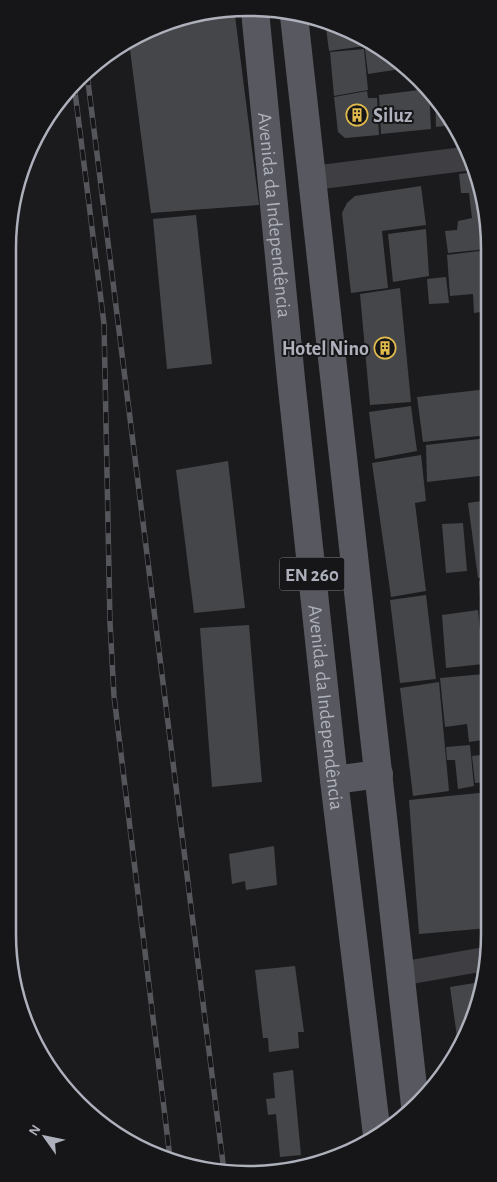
<svg xmlns="http://www.w3.org/2000/svg" width="497" height="1182" font-family="'Alegreya Sans',sans-serif">
<rect width="100%" height="100%" fill="#1b1b1d"/>
<g fill="#454649">
<path d="M 234,8 L 259,205 L 151,213 L 129,42 L 142,32 Z"/>
<path d="M 325,20 L 326,20 L 372,45 L 329,51 Z"/>
<path d="M 376,47 L 395,57 L 400,62 L 401,69 L 368,74 L 365,49 Z"/>
<path d="M 364,49 L 368,90 L 334,96 L 330,52 Z"/>
<path d="M 427,89 L 429,91 L 431,129 L 381,134 L 379,95 Z"/>
<path d="M 367,91 L 368,98 L 377,98 L 379,135 L 345,138 L 338,132 L 334,97 Z"/>
<path d="M 435,97 L 440,102 L 453,125 L 436,127 Z"/>
<path d="M 475,172 L 487,217 L 487,249 L 448,253 L 445,231 L 457,230 L 458,221 L 472,218 L 469,193 L 461,193 L 459,174 Z"/>
<path d="M 421,186 L 426,225 L 382,231 L 388,288 L 351,293 L 342,213 L 347,203 L 355,196 Z"/>
<path d="M 196,215 L 212,364 L 167,369 L 153,219 Z"/>
<path d="M 426,229 L 429,276 L 393,282 L 388,234 Z"/>
<path d="M 487,250 L 488,311 L 474,313 L 473,294 L 450,296 L 447,255 Z"/>
<path d="M 446,277 L 449,303 L 429,304 L 427,279 Z"/>
<path d="M 400,288 L 411,402 L 370,405 L 360,294 Z"/>
<path d="M 488,389 L 488,435 L 423,442 L 417,397 Z"/>
<path d="M 411,406 L 417,451 L 375,459 L 369,412 Z"/>
<path d="M 488,438 L 488,475 L 427,482 L 426,445 Z"/>
<path d="M 421,455 L 426,501 L 415,503 L 426,591 L 391,597 L 372,463 Z"/>
<path d="M 228,461 L 245,608 L 194,613 L 176,470 Z"/>
<path d="M 488,500 L 488,576 L 478,578 L 468,503 Z"/>
<path d="M 463,523 L 467,571 L 446,573 L 442,524 Z"/>
<path d="M 488,580 L 489,662 L 484,662 L 479,581 Z"/>
<path d="M 426,595 L 436,679 L 400,683 L 390,600 Z"/>
<path d="M 478,610 L 483,664 L 446,668 L 442,615 Z"/>
<path d="M 249,625 L 262,782 L 212,787 L 200,628 Z"/>
<path d="M 484,674 L 489,704 L 489,739 L 469,742 L 467,724 L 445,727 L 440,678 Z"/>
<path d="M 439,682 L 449,791 L 413,796 L 400,688 Z"/>
<path d="M 470,745 L 474,786 L 458,789 L 455,760 L 447,760 L 446,747 Z"/>
<path d="M 489,754 L 489,782 L 475,783 L 472,756 Z"/>
<path d="M 489,792 L 489,928 L 419,934 L 409,800 Z"/>
<path d="M 274,846 L 277,885 L 246,890 L 245,881 L 232,884 L 229,854 Z"/>
<path d="M 295,966 L 304,1032 L 298,1032 L 299,1048 L 269,1052 L 268,1038 L 263,1038 L 255,970 Z"/>
<path d="M 481,982 L 477,1011 L 458,1044 L 450,987 Z"/>
<path d="M 293,1070 L 301,1155 L 280,1157 L 276,1114 L 268,1115 L 266,1099 L 275,1098 L 273,1073 Z"/>
</g>
<g fill="none" stroke-linecap="round" stroke-linejoin="round">
<g stroke="#3e3e43" stroke-width="24">
<path d="M 313,178 L 472,158"/>
<path d="M 400,974 L 485,959"/>
</g>
<g stroke="#585960" stroke-width="28">
<path id="s1" d="M 255,11 L 291,379 L 334,780 L 377,1135"/>
<path d="M 294,16 L 415,1105"/>
<path d="M 334,780 L 379,774"/>
</g>
<g stroke="#55565c" stroke-width="5.5">
<g id="rail">
<path d="M 87,74 L 224,1171"/>
<path d="M 74,84 L 104,324 L 110,623 L 114,696 L 170,1158"/>
</g>
</g>
<use href="#rail" stroke="#161618" stroke-width="4" stroke-dasharray="11" stroke-linecap="butt"/>
</g>
<defs>
<g id="building-ring" transform="scale(1.125)"><circle r="9.5" fill="#161618" stroke="#e2bb4d" stroke-width="1.5"/><path d="M-4-6H4V6H1V3H-1V6H-4ZM-2.5-4.3h1.7v1.8h-1.7ZM.8-4.3h1.7v1.8H.8ZM-2.5-1h1.7V.8h-1.7ZM.8-1h1.7V.8H.8Z" fill="#e2bb4d"/></g>
</defs>
<g fill-rule="evenodd">
<use href="#building-ring" x="357" y="115"/>
<use href="#building-ring" x="385" y="348"/>
</g>
<g text-anchor="middle" stroke-width="4" stroke-linejoin="round" paint-order="stroke">
<rect fill="#161618" stroke="#80828a" stroke-width="1" x="279.5" y="557.5" width="65" height="33" rx="4"/>
<g font-size="19" font-weight="bold" fill="#aeb1bb">
<text x="312" y="581">EN 260</text>
</g>
<g font-size="20" font-weight="bold" fill="#aeb1bb" stroke="#161618" text-anchor="start">
<text x="373" y="122">Siluz</text>
<text x="369" y="355" text-anchor="end">Hotel Nino</text>
</g>
<g font-size="20" fill="#aeb1bb" stroke="#161618">
<text dy="7" stroke="none"><textPath href="#s1" startOffset="205">Avenida da Independência</textPath></text>
<text dy="7" stroke="none"><textPath href="#s1" startOffset="700">Avenida da Independência</textPath></text>
</g>
</g>
<path d="M0 0H497V1182H0ZM248 16H249A232 232 0 0 1 481 248V934A232 232 0 0 1 249 1166H248A232 232 0 0 1 16 934V248A232 232 0 0 1 248 16Z" fill="#161618" fill-rule="evenodd"/>
<path fill="none" stroke="#aeb1bb" stroke-width="2.5" d="M248 16H249A232 232 0 0 1 481 248V934A232 232 0 0 1 249 1166H248A232 232 0 0 1 16 934V248A232 232 0 0 1 248 16Z"/>
<g transform="translate(45 1137) rotate(303)" stroke="#161618" stroke-width="4" paint-order="stroke">
<path d="M0-4L9 19L0 12L-9 19Z" fill="#aeb1bb"/>
<text y="-8" font-size="14" font-weight="bold" text-anchor="middle" fill="#aeb1bb">N</text>
</g>
</svg>
